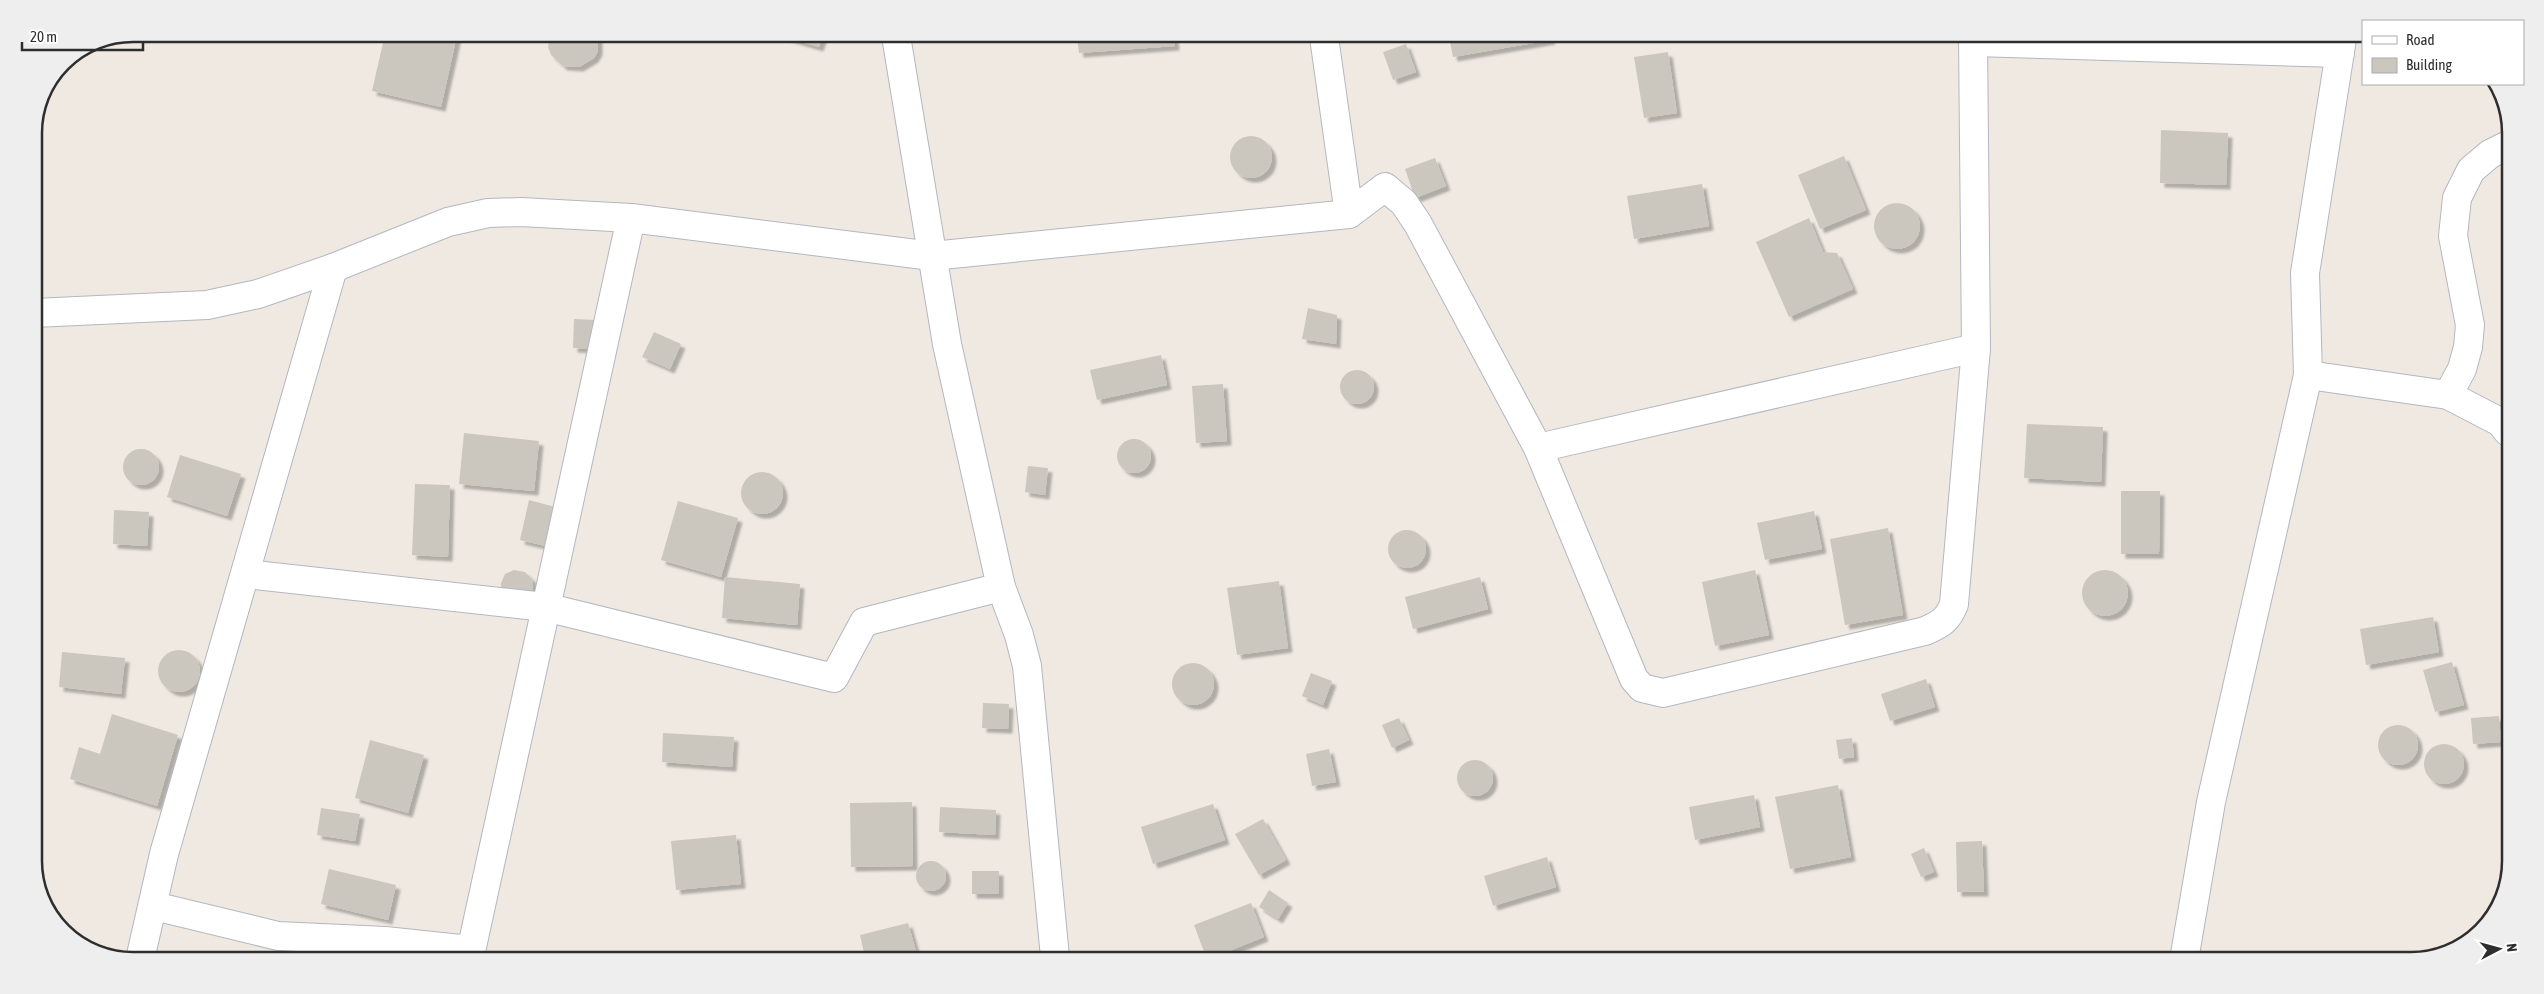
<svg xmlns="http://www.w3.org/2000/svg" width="2544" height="994" font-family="'Asap Condensed',sans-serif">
<defs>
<filter id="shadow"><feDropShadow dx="4.5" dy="4.5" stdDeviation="1" flood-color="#0004"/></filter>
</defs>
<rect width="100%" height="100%" fill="#efe9e1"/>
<g fill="#cbc7bf" filter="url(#shadow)">
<path d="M 385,34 L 457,35 L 441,107 L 372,91 Z"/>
<path d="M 550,35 L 598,35 L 598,51 L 594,58 L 579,67 L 563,66 L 551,55 L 548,47 Z"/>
<path d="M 778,35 L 823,35 L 819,47 Z"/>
<path d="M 1077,36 L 1174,36 L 1175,46 L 1079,53 Z"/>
<path d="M 1449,37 L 1550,37 L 1551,40 L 1453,57 Z"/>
<path d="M 1406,44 L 1416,72 L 1393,80 L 1383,52 Z"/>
<path d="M 1668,52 L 1677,113 L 1644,118 L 1634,57 Z"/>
<path d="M 2161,130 L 2228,133 L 2226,185 L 2160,183 Z"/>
<circle cx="1251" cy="157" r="21"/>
<path d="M 1844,156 L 1866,210 L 1820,229 L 1798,175 Z"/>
<path d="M 1435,158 L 1446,186 L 1415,198 L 1405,169 Z"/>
<path d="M 1702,184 L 1709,226 L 1634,239 L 1627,196 Z"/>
<circle cx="1897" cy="226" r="23"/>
<path d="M 1809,218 L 1823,252 L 1837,253 L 1853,289 L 1789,317 L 1756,242 Z"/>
<path d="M 1308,308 L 1337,315 L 1336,344 L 1302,339 Z"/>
<path d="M 574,319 L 598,320 L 597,349 L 573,348 Z"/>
<path d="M 654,332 L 681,344 L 670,369 L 642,357 Z"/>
<path d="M 1161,355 L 1167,385 L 1097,400 L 1090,370 Z"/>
<circle cx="1357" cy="387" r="17"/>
<path d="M 1223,384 L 1227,441 L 1196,443 L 1192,386 Z"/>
<path d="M 2027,424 L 2103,427 L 2101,482 L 2024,478 Z"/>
<path d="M 464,433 L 539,441 L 534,491 L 459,484 Z"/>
<circle cx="1134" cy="456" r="17"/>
<circle cx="141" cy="467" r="18"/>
<path d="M 180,455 L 241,474 L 227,516 L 167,497 Z"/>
<path d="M 1028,466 L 1048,468 L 1045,495 L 1025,492 Z"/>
<circle cx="762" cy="493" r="21"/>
<path d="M 415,484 L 450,485 L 448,557 L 412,555 Z"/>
<path d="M 2121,491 L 2160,491 L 2159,554 L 2121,554 Z"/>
<path d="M 529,500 L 559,508 L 550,547 L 520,540 Z"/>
<path d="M 678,501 L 738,518 L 721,577 L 661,560 Z"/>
<path d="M 114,510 L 149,512 L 147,546 L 113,544 Z"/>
<path d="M 1814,511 L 1822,549 L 1765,560 L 1757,523 Z"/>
<path d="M 1888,528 L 1903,615 L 1845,625 L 1830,539 Z"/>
<circle cx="1407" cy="549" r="19"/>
<circle cx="2105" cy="593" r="23"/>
<path d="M 514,570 L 525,572 L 532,579 L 533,591 L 530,595 L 501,589 L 501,583 L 505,574 Z"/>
<path d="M 1755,570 L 1769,635 L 1715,646 L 1702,582 Z"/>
<path d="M 725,577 L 800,584 L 797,625 L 722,618 Z"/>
<path d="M 1480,577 L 1488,609 L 1413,629 L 1405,597 Z"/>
<path d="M 1279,581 L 1288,648 L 1237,655 L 1227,588 Z"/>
<path d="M 2433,617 L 2439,652 L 2366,665 L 2360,629 Z"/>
<circle cx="179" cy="671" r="21"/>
<path d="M 62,652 L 125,658 L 121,694 L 59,687 Z"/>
<path d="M 2452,662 L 2464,705 L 2435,712 L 2423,670 Z"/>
<circle cx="1193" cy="684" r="21"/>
<path d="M 1311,673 L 1332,681 L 1323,705 L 1302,696 Z"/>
<path d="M 1926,679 L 1935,707 L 1890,721 L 1881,694 Z"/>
<path d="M 983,703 L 1009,704 L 1008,729 L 982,728 Z"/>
<path d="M 112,714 L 178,735 L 157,806 L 70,779 L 79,747 L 100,754 Z"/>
<path d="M 2499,716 L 2501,742 L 2473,744 L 2471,718 Z"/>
<path d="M 1399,718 L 1409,740 L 1392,748 L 1382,725 Z"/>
<circle cx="2398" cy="745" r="20"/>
<path d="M 663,733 L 734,737 L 732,767 L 662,762 Z"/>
<path d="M 1852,738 L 1854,757 L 1839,759 L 1836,740 Z"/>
<path d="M 370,740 L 424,755 L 408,813 L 355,798 Z"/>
<circle cx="2444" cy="764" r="20"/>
<path d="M 1329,749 L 1336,782 L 1312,786 L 1306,754 Z"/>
<circle cx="1475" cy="778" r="18"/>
<path d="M 1838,785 L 1851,857 L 1790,869 L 1775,797 Z"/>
<path d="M 1754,795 L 1760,827 L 1695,840 L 1689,807 Z"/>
<path d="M 912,802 L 913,866 L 851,867 L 850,803 Z"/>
<path d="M 1213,804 L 1225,840 L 1153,864 L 1141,827 Z"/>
<path d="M 940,807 L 996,810 L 995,835 L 939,832 Z"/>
<path d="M 321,808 L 360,814 L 355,841 L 317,835 Z"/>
<path d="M 1263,819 L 1286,860 L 1259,875 L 1235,834 Z"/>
<path d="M 736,835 L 741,884 L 676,890 L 671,841 Z"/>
<path d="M 1982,841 L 1984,892 L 1957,892 L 1956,842 Z"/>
<path d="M 1924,848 L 1934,872 L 1921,877 L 1911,854 Z"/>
<path d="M 1547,857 L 1556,887 L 1493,906 L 1484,876 Z"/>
<circle cx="931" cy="876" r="15"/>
<path d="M 329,869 L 396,885 L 388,920 L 321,904 Z"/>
<rect x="972" y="871" width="27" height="23"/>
<path d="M 1269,890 L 1288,903 L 1278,919 L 1259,907 Z"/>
<path d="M 1251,903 L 1264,937 L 1214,957 L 1206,957 L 1194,925 Z"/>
<path d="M 908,923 L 917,955 L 865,957 L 860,935 Z"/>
<path d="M 2072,954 L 2107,954 L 2107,960 L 2072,959 Z"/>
</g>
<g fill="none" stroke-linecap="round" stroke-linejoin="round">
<g stroke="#b4b7c1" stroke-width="30">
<g id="minor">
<path d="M 896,36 L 947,344 L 1001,587 L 1019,635 L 1027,666 L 1055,957"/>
<path d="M 1324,37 L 1349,214 L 1385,187 L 1404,203 L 1418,224 L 1538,448 L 1634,679 L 1642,688 L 1663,693 L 1925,631 C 1941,624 1948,620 1954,604 L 1976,348 L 1973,38"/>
<path d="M 1974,42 L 2340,53"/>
<path d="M 34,313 L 207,305 L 258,294 L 333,268 L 448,222 L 488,213 L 521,212 L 631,218 L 932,256 L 1349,214"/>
<path d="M 2308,375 L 2448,395 L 2462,369 L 2468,347 L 2470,325 L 2453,236 L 2457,198 L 2471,170 L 2490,154 L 2510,144"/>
<path d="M 2448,395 L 2500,422 L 2508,432"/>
<path d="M 1538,448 L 1976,348"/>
<path d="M 246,574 L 545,607 L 834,678 L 864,622 L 1001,587"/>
<path d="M 154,906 L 278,936 L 385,941 L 470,950"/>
<path d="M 141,955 L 164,854 L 333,268"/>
<path d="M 470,956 L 631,218"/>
<path d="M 2184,960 L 2211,802 L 2308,375 L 2305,273 L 2342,39"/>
</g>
</g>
<use href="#minor" stroke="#fff" stroke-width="28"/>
</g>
<path d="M0 0H2544V994H0ZM133 42H2411A91 91 0 0 1 2502 133V861A91 91 0 0 1 2411 952H133A91 91 0 0 1 42 861V133A91 91 0 0 1 133 42Z" fill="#eee" fill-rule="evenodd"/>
<path fill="none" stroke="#2e2e2e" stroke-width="2.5" d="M133 42H2411A91 91 0 0 1 2502 133V861A91 91 0 0 1 2411 952H133A91 91 0 0 1 42 861V133A91 91 0 0 1 133 42Z"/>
<rect x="2362" y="20" width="162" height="65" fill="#ffffff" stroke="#ababab"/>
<rect x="2372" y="36" width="25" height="8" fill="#ffffff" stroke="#ababab"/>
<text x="2406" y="45" font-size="15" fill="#2e2e2e">Road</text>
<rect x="2372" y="58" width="25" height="15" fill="#cbc7bf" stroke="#ababab"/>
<text x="2406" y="70" font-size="15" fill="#2e2e2e">Building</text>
<g transform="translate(2499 949) rotate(84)" stroke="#ffffff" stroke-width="4" paint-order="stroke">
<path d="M0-4L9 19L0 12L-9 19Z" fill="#2e2e2e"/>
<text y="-8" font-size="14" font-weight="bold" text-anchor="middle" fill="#2e2e2e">N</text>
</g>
<path d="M22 42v8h121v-8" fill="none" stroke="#2e2e2e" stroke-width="2.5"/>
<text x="30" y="42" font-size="15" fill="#2e2e2e" stroke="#ffffff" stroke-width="4" paint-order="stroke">20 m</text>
</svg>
